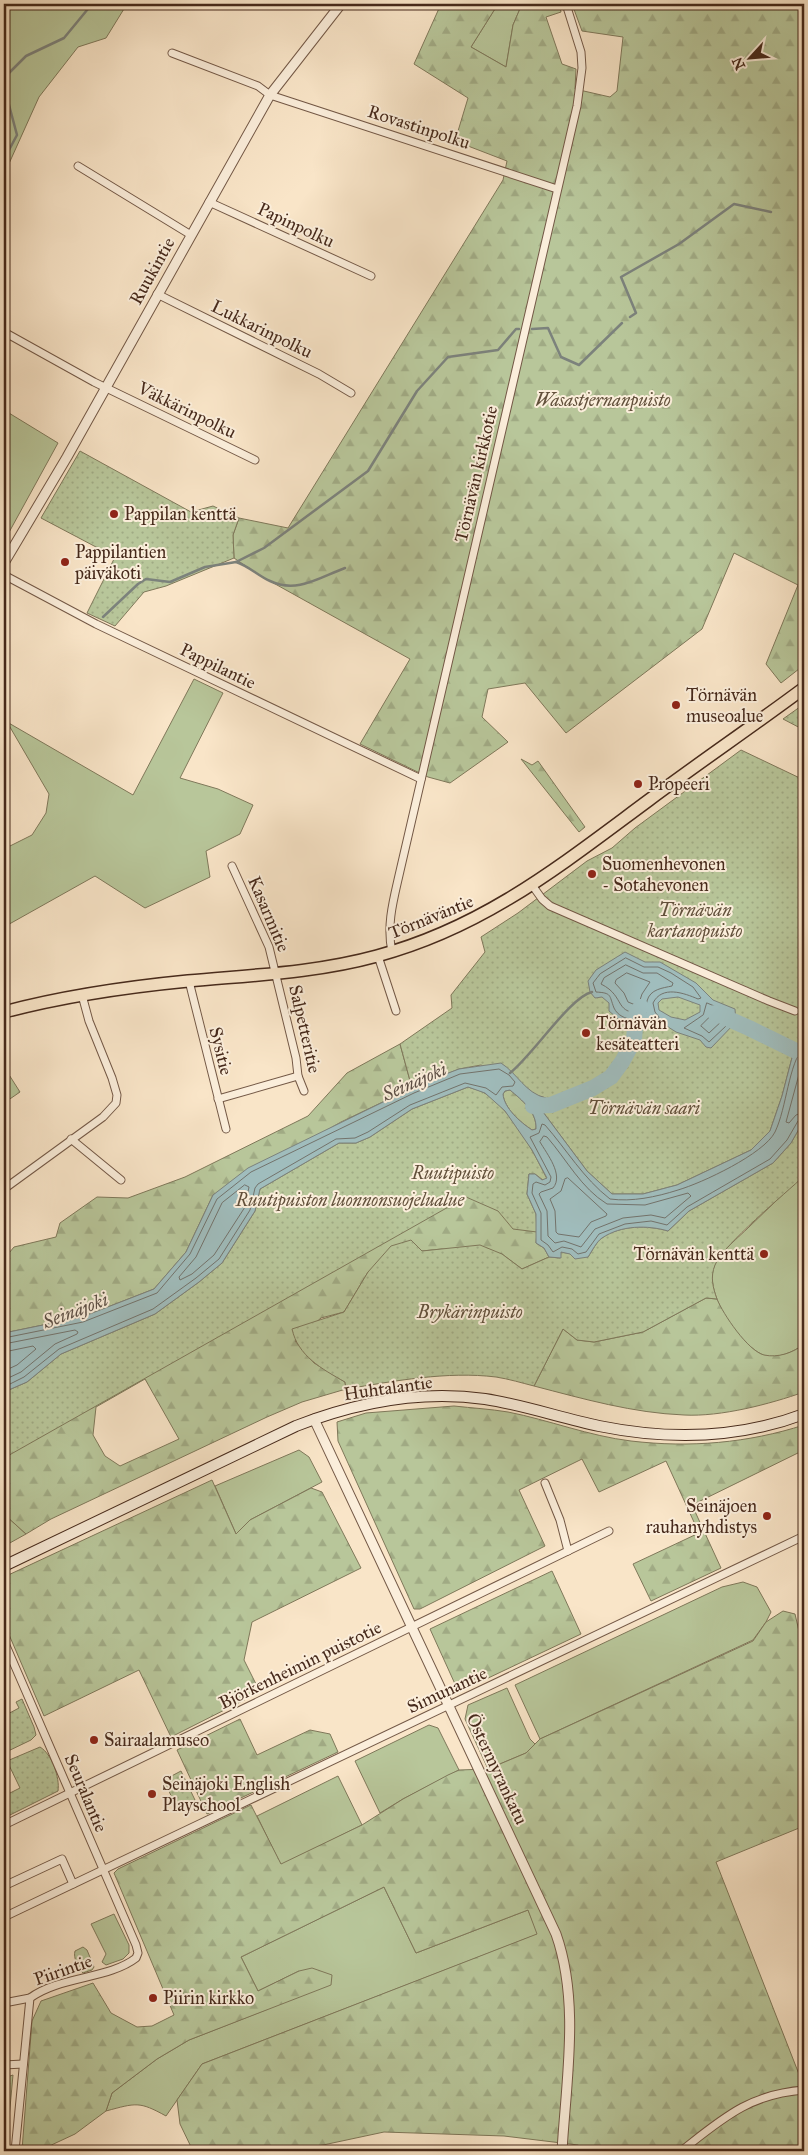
<svg xmlns="http://www.w3.org/2000/svg" width="808" height="2155" font-family="'IM FELL Great Primer',serif">
<defs>
<pattern id="forest-firs" width="22" height="20" patternUnits="userSpaceOnUse" patternTransform="scale(1.25)"><rect width="22" height="20" fill="#b8c69a"/><path d="M5 1l3.5 6h-7zM16 11l3.5 6h-7z" fill="#a0aa84"/></pattern>
<pattern id="park-dots" width="8" height="8" patternUnits="userSpaceOnUse" patternTransform="scale(1.25)"><rect width="8" height="8" fill="#b8c69a"/><path d="M2 2h.1M6 6h.1" fill="none" stroke="#a0aa84" stroke-width="1.8" stroke-linecap="round"/></pattern>
</defs>
<rect width="100%" height="100%" fill="#f9e5c8"/>
<filter id="stains"><feTurbulence type="fractalNoise" baseFrequency=".004" numOctaves="4"/><feColorMatrix values="0 0 0 0 .2 0 0 0 0 .09 0 0 0 0 .02 0 0 0 .5 -.17"/></filter>
<radialGradient id="worn" r=".72"><stop offset=".6" stop-color="#630" stop-opacity="0"/><stop offset="1" stop-color="#630" stop-opacity=".3"/></radialGradient>
<g fill="#b8c69a" stroke="#7f785a">
<path d="M 4,4 L 127,4 L 106,38 L 78,47 L 39,97 L 7,168 L 4,179 Z"/>
<path d="M 498,4 L 522,4 L 513,25 L 506,67 L 471,47 Z"/>
<path d="M 4,410 L 58,443 L 7,536 L 4,532 Z"/>
<path d="M 194,679 L 223,693 L 180,778 L 218,789 L 253,805 L 240,834 L 206,851 L 210,877 L 145,908 L 95,876 L 4,927 L 4,849 L 32,835 L 46,813 L 49,794 L 7,722 L 133,795 Z"/>
<path d="M 804,1174 L 804,1344 C 794,1352 774,1361 761,1354 C 738,1342 702,1291 715,1264 C 722,1250 738,1238 749,1227 C 767,1209 786,1192 804,1174 Z"/>
<path d="M 299,1450 L 309,1457 L 322,1482 L 250,1520 L 236,1534 L 215,1486 Z"/>
<path d="M 4,1514 L 26,1534 L 8,1544 L 4,1538 Z"/>
<path d="M 743,1582 L 757,1587 L 771,1612 L 766,1622 L 753,1640 L 540,1739 L 515,1685 L 722,1587 Z"/>
<path d="M 507,1688 L 530,1739 L 535,1744 L 526,1753 L 488,1769 L 465,1719 L 468,1705 Z"/>
<path d="M 429,1725 L 438,1728 L 459,1770 L 403,1799 L 380,1813 L 355,1761 Z"/>
<path d="M 338,1776 L 362,1825 L 281,1865 L 257,1816 Z"/>
<path d="M 384,1887 L 416,1953 L 528,1910 L 538,1934 L 202,2064 L 166,2116 C 139,2101 136,2103 106,2111 L 112,2093 L 157,2059 L 189,2040 L 268,2009 L 299,1971 L 258,1991 L 241,1957 Z"/>
<path d="M 114,1914 L 129,1945 L 129,1953 L 123,1959 L 106,1965 L 102,1962 L 106,1954 L 91,1924 Z"/>
<path d="M 83,1947 L 87,1950 L 94,1967 L 92,1970 L 83,1973 C 78,1969 73,1957 75,1951 Z"/>
</g>
<g fill="url(#forest-firs)" stroke="#7f785a" fill-rule="evenodd">
<path d="M 441,4 L 498,4 L 471,47 L 506,67 L 513,25 L 522,4 L 559,4 L 561,12 L 546,17 L 562,64 L 576,69 L 575,89 L 610,97 L 617,91 L 623,37 L 582,31 L 572,4 L 804,4 L 804,665 L 781,683 L 766,664 L 798,585 L 734,553 L 702,629 L 566,733 L 525,683 L 488,689 L 482,717 L 508,742 L 450,783 L 428,777 L 360,744 L 410,659 L 259,575 L 234,558 L 233,535 L 239,518 L 288,528 L 503,180 L 507,161 L 455,141 L 468,98 L 414,64 Z"/>
<path d="M 521,759 L 532,765 L 538,761 L 585,827 L 579,832 Z"/>
<path d="M 400,1044 L 412,1088 L 341,1122 L 213,1195 L 186,1252 L 154,1289 L 82,1317 L 4,1333 L 4,1259 L 14,1247 L 56,1237 L 60,1223 L 97,1197 L 128,1198 L 185,1177 L 308,1116 L 347,1073 Z"/>
<path d="M 4,1060 L 6,1070 L 20,1092 L 4,1103 Z"/>
<path d="M 510,1090 C 522,1100 537,1112 536,1129 L 532,1130 C 520,1122 504,1108 503,1094 L 505,1091 Z"/>
<path d="M 370,1137 L 537,1232 L 536,1243 L 544,1248 L 549,1257 L 522,1269 L 502,1254 L 442,1249 L 422,1251 L 368,1272 L 344,1312 L 321,1318 L 295,1341 L 314,1363 L 345,1382 L 346,1389 L 302,1402 L 267,1417 L 51,1519 L 26,1534 L 4,1514 L 4,1392 L 89,1342 ZM 145,1379 L 179,1439 L 120,1466 L 105,1456 L 93,1435 L 96,1407 Z"/>
<path d="M 706,1298 L 717,1299 C 723,1314 748,1351 764,1355 C 778,1358 793,1353 804,1344 L 804,1392 C 770,1404 721,1417 684,1415 C 633,1413 584,1399 534,1386 L 563,1329 L 577,1340 L 594,1342 L 643,1332 Z"/>
<path d="M 454,1406 C 472,1408 490,1409 508,1412 C 549,1420 589,1436 631,1441 C 690,1448 748,1443 804,1425 L 804,1450 L 692,1505 L 721,1568 L 651,1601 L 633,1564 L 699,1533 L 666,1461 L 599,1492 L 582,1459 L 519,1490 L 545,1546 L 420,1609 L 414,1609 L 338,1441 L 337,1422 L 366,1413 Z"/>
<path d="M 212,1480 L 236,1534 L 250,1520 L 311,1488 L 322,1492 L 361,1568 L 252,1622 L 244,1660 L 260,1692 L 171,1737 L 139,1670 L 44,1716 L 4,1623 L 4,1577 Z"/>
<path d="M 552,1571 L 581,1634 L 465,1689 L 462,1684 L 455,1684 L 430,1629 Z"/>
<path d="M 783,1611 L 795,1614 L 804,1653 L 804,1826 L 716,1862 L 804,2087 L 804,2151 L 586,2151 L 578,2145 L 504,2136 L 384,2132 L 295,2151 L 193,2151 L 180,2124 L 177,2100 L 202,2064 L 537,1934 L 528,1910 L 416,1953 L 384,1887 L 241,1957 L 258,1991 L 299,1971 L 312,1968 L 332,1975 L 331,1985 L 189,2040 L 157,2059 L 112,2093 L 106,2111 L 75,2134 L 45,2148 L 22,2150 L 32,2021 L 41,2001 L 93,1983 L 111,2013 L 137,2027 L 152,2026 L 174,2015 L 114,1873 L 118,1869 L 251,1805 L 281,1864 L 362,1825 L 403,1799 L 448,1775 L 459,1770 L 488,1769 L 526,1753 L 540,1739 L 753,1641 L 766,1622 Z"/>
<path d="M 240,1719 L 257,1755 L 310,1730 L 330,1734 L 338,1752 L 207,1814 L 177,1750 Z"/>
<path d="M 13,2075 L 6,2151 L 4,2151 L 4,2078 Z"/>
</g>
<g fill="url(#park-dots)" stroke="#7f785a">
<path d="M 80,451 L 191,512 L 213,506 L 239,518 L 233,535 L 234,558 L 166,586 L 144,592 L 115,626 L 87,613 L 115,557 L 41,518 Z"/>
<path d="M 804,704 L 804,730 L 783,719 Z"/>
<path d="M 741,750 L 804,780 L 804,1038 L 794,1050 L 782,1096 L 770,1131 L 751,1150 L 677,1185 L 643,1194 L 612,1194 L 587,1171 L 543,1112 L 546,1098 L 535,1095 L 524,1086 L 481,1065 L 459,1069 L 412,1088 L 400,1044 L 452,1008 L 451,995 L 485,952 L 481,937 L 518,913 L 587,861 L 612,848 L 635,828 Z"/>
<path d="M 468,1087 C 473,1089 481,1090 486,1094 C 514,1114 532,1149 547,1179 L 543,1180 L 535,1174 L 529,1174 L 527,1194 L 536,1214 L 537,1232 L 513,1229 L 498,1211 L 466,1197 L 4,1458 L 4,1392 L 27,1382 L 61,1354 L 155,1314 L 199,1282 L 222,1263 L 255,1211 L 260,1189 L 339,1143 L 356,1143 L 370,1137 L 412,1109 Z"/>
<path d="M 804,1120 L 804,1176 C 786,1193 723,1245 715,1265 C 710,1277 713,1288 717,1299 L 706,1298 L 643,1332 L 594,1342 L 577,1340 L 563,1329 L 534,1386 C 522,1383 509,1379 496,1377 C 447,1371 395,1381 346,1389 L 345,1382 C 322,1369 298,1356 292,1329 L 344,1312 L 368,1272 L 391,1246 L 411,1240 L 422,1251 L 480,1245 L 502,1254 L 522,1269 L 549,1257 L 560,1258 L 561,1252 L 588,1257 C 592,1251 597,1241 602,1238 C 620,1225 648,1225 668,1231 L 689,1211 L 773,1163 L 791,1143 Z"/>
<path d="M 22,1699 L 34,1727 L 36,1735 L 31,1740 L 4,1753 L 4,1716 L 19,1708 L 16,1702 Z"/>
<path d="M 40,1747 C 52,1754 60,1778 58,1791 L 4,1818 L 4,1796 L 20,1788 L 7,1761 Z"/>
<path d="M 181,1771 L 195,1800 L 177,1809 L 164,1780 Z"/>
</g>
<g fill="#a0bdbd" stroke="#7c827c" fill-rule="evenodd">
<path d="M 625,952 L 645,962 L 660,962 L 696,983 L 713,1000 L 735,1009 L 736,1022 L 711,1048 L 706,1047 L 700,1040 L 676,1032 L 665,1025 L 635,1026 L 623,1023 L 609,1011 L 609,1003 L 602,997 L 595,998 L 590,992 L 588,981 L 596,970 ZM 678,997 L 700,1005 L 700,1012 L 685,1020 L 671,1017 L 659,1010 L 658,1003 L 662,999 Z"/>
<path d="M 804,1038 L 804,1120 L 791,1143 L 773,1163 L 689,1211 L 668,1231 C 648,1225 621,1225 602,1238 C 597,1241 592,1251 588,1257 L 575,1259 L 570,1254 L 561,1252 L 561,1258 L 549,1257 L 544,1248 L 536,1243 L 536,1214 L 527,1194 L 529,1174 L 535,1174 L 542,1180 L 547,1178 L 532,1150 L 505,1111 L 485,1093 L 468,1087 L 412,1109 L 370,1137 L 356,1143 L 339,1143 L 260,1189 L 255,1211 L 222,1263 L 199,1282 L 155,1314 L 61,1354 L 27,1382 L 4,1392 L 4,1333 L 82,1317 L 154,1289 L 186,1252 L 213,1195 L 248,1168 L 422,1083 L 459,1069 L 501,1063 C 518,1074 525,1093 546,1098 L 547,1105 L 543,1112 L 587,1171 L 612,1194 L 643,1194 L 677,1185 L 751,1150 L 770,1131 L 782,1096 L 794,1050 ZM 510,1090 C 522,1100 537,1112 536,1129 L 532,1130 C 520,1122 504,1108 503,1094 L 505,1091 Z"/>
</g>
<g fill="none" stroke-linecap="round" stroke-linejoin="round">
<g stroke="#73736c" stroke-width="1">
<path d="M 626,958 L 644,967 L 658,967 L 671,973 L 693,987 L 701,998 L 698,999 C 684,993 662,985 653,1003 L 655,1012 L 659,1017 L 658,1020 C 645,1021 621,1023 614,1008 C 609,995 612,993 596,992 L 593,983 L 600,974 Z"/>
<path d="M 626,965 L 643,973 L 657,973 L 673,983 L 672,986 C 663,988 650,989 647,1001 C 646,1005 648,1009 646,1013 C 612,1015 627,997 601,984 L 604,978 Z"/>
<path d="M 627,973 L 650,982 L 642,994 L 638,1006 L 628,1002 L 624,993 L 615,983 L 616,980 Z"/>
<path d="M 707,1003 L 729,1012 L 730,1019 L 726,1026 L 709,1042 L 702,1036 L 684,1028 L 703,1015 Z"/>
<path d="M 714,1013 L 722,1017 L 723,1020 L 709,1033 L 701,1026 Z"/>
<path d="M 804,1046 C 788,1065 787,1107 775,1132 C 764,1154 702,1183 678,1190 C 656,1197 632,1202 610,1199 C 583,1178 567,1150 545,1125 L 542,1124 L 539,1133 L 530,1137 L 551,1177 L 550,1182 L 545,1185 L 536,1182 L 533,1184 L 532,1193 L 541,1213 L 541,1240 L 548,1245 L 553,1252 L 562,1247 L 572,1249 L 578,1254 L 586,1252 L 599,1234 L 625,1224 L 651,1221 L 667,1225 L 687,1207 L 770,1159 L 787,1140 L 798,1121 L 804,1119"/>
<path d="M 804,1056 L 786,1122 L 789,1123 L 796,1115 L 804,1112"/>
<path d="M 544,1136 L 547,1137 C 567,1160 581,1188 607,1204 L 645,1205 L 688,1193 L 691,1196 L 665,1218 L 651,1215 L 623,1218 L 595,1229 L 581,1247 L 564,1241 L 555,1243 L 548,1236 L 547,1211 L 539,1194 L 541,1192 L 553,1188 C 564,1175 547,1154 540,1142 Z"/>
<path d="M 568,1178 L 607,1214 L 606,1216 L 591,1222 L 579,1237 L 558,1234 L 556,1232 L 555,1211 L 550,1199 L 561,1191 L 565,1179 Z"/>
<path d="M 245,1185 L 249,1187 L 245,1207 L 214,1255 L 192,1274 L 180,1280 L 179,1277 L 196,1257 L 222,1203 Z"/>
<path d="M 4,1338 L 83,1322 L 157,1293 L 190,1254 L 217,1199 L 251,1172 L 414,1093 L 460,1074 L 499,1069 L 509,1075 L 515,1082 L 513,1086 L 502,1087 L 496,1095 L 486,1088 L 465,1083 L 410,1105 L 368,1132 L 355,1138 L 336,1139 L 258,1184 L 255,1188 L 250,1210 L 219,1259 L 196,1278 L 153,1309 L 59,1349 L 24,1377 L 4,1387"/>
<path d="M 4,1344 L 75,1330 L 78,1332 L 77,1334 L 55,1344 L 21,1372 L 4,1380"/>
<path d="M 4,1352 L 33,1346 L 36,1349 L 17,1365 L 4,1371"/>
</g>
<g stroke="#7c827c" stroke-width="2.5">
<path d="M 4,155 L 9,150 L 17,135 L 5,90 L 7,75 L 26,56 L 64,38 L 92,4"/>
<path d="M 630,317 L 636,313 L 621,277 L 679,244 L 734,204 L 771,212"/>
<path d="M 532,329 L 548,328 L 561,357 L 579,365 L 622,323"/>
<path d="M 236,562 C 249,566 258,576 270,581 C 297,594 320,577 345,568"/>
<path d="M 103,617 L 138,584 L 146,579 L 170,582 L 205,567 L 236,562 L 264,548 L 368,471 L 417,391 L 448,357 L 498,350 L 516,329 L 519,329"/>
<path d="M 510,1073 C 533,1055 570,997 592,992"/>
</g>
<g stroke="#a0bdbd" stroke-width="16">
<path d="M 715,1013 L 749,1028 L 794,1050"/>
<path d="M 533,1106 L 551,1105 L 593,1088 L 611,1077 L 622,1062 L 634,1040 L 636,1014 L 641,1007"/>
</g>
<g stroke="#735846" stroke-width="9">
<g id="minor">
<path d="M 172,53 L 258,86 L 270,95 L 557,189"/>
<path d="M 78,166 L 191,235"/>
<path d="M 209,202 L 371,276"/>
<path d="M 157,294 L 319,374 L 351,393"/>
<path d="M 4,332 L 94,382 L 255,460"/>
<path d="M 4,575 L 96,624 L 421,779"/>
<path d="M 232,866 L 269,947 L 296,1058 L 298,1076 L 304,1091"/>
<path d="M 532,885 L 542,899 L 550,906 L 769,1001 L 795,1011"/>
<path d="M 392,952 C 386,924 394,898 400,871 L 577,106 L 582,68 L 581,52 L 566,4"/>
<path d="M 378,956 L 396,1011"/>
<path d="M 189,981 L 226,1129"/>
<path d="M 218,1099 L 298,1076"/>
<path d="M 71,1139 L 121,1180"/>
<path d="M 4,1189 L 103,1117 L 116,1103 L 117,1095 L 112,1078 L 89,1021 L 82,995"/>
<path d="M 545,1483 L 560,1520 L 568,1551"/>
<path d="M 4,1641 L 136,1945 L 138,1953 L 136,1958 C 109,1979 60,1976 30,1998 L 15,2151"/>
<path d="M 4,1825 L 609,1531"/>
<path d="M 4,1886 L 62,1859 L 73,1884"/>
<path d="M 4,1917 L 804,1536"/>
<path d="M 4,2003 L 30,1998"/>
<path d="M 4,2065 L 23,2064"/>
<path d="M 422,2151 L 506,2151"/>
<path d="M 681,2151 C 722,2119 749,2094 804,2090"/>
</g>
</g>
<g stroke="#735846" stroke-width="11">
<g id="tertiary">
<path d="M 4,563 L 67,457 L 270,95 L 341,4"/>
<path d="M 314,1419 L 556,1934 C 580,2002 566,2081 562,2151"/>
</g>
</g>
<g stroke="#46291b" stroke-width="12">
<path id="secondary" d="M 4,1566 L 296,1426 C 355,1403 421,1390 485,1399 C 524,1405 561,1418 599,1426 C 668,1440 738,1439 804,1414"/>
</g>
<g stroke="#46291b" stroke-width="14">
<path id="primary" d="M 4,1012 C 64,996 126,987 188,981 C 252,975 315,973 377,956 C 485,927 561,865 649,800 C 700,762 753,726 804,688"/>
</g>
<use href="#minor" stroke="#fbeedb" stroke-width="7"/>
<use href="#tertiary" stroke="#fbeedb" stroke-width="9"/>
<use href="#secondary" stroke="#fbeedb" stroke-width="10"/>
<use href="#primary" stroke="#f9e5c8" stroke-width="11"/>
</g>
<g fill="#8f2418" stroke="#fbeedb" stroke-width="2">
<circle cx="114" cy="514" r="5"/>
<circle cx="65" cy="562" r="5"/>
<circle cx="676" cy="705" r="5"/>
<circle cx="638" cy="784" r="5"/>
<circle cx="592" cy="874" r="5"/>
<circle cx="586" cy="1033" r="5"/>
<circle cx="764" cy="1254" r="5"/>
<circle cx="767" cy="1516" r="5"/>
<circle cx="94" cy="1740" r="5"/>
<circle cx="152" cy="1794" r="5"/>
<circle cx="153" cy="1998" r="5"/>
</g>
<g text-anchor="middle" stroke-width="4" stroke-linejoin="round" paint-order="stroke">
<g font-size="18" fill="#46291b" stroke="#fbeedb">
<text transform="translate(419 127) rotate(18)" y="6">Rovastinpolku</text>
<text transform="translate(296 225) rotate(25)" y="6">Papinpolku</text>
<text transform="translate(152 271) rotate(-61)" y="6">Ruukintie</text>
<text transform="translate(262 329) rotate(26)" y="6">Lukkarinpolku</text>
<text transform="translate(187 410) rotate(26)" y="6">Väkkärinpolku</text>
<text transform="translate(476 474) rotate(-77)" y="6">Törnävän kirkkotie</text>
<text transform="translate(218 666) rotate(26)" y="6">Pappilantie</text>
<text transform="translate(269 914) rotate(67)" y="6">Kasarmitie</text>
<text transform="translate(431 917) rotate(-22)" y="6">Törnäväntie</text>
<text transform="translate(305 1029) rotate(77)" y="6">Salpetteritie</text>
<text transform="translate(221 1051) rotate(76)" y="6">Sysitie</text>
<text transform="translate(388 1388) rotate(-8)" y="6">Huhtalantie</text>
<text transform="translate(300 1665) rotate(-26)" y="6">Björkenheimin puistotie</text>
<text transform="translate(447 1690) rotate(-25)" y="6">Simunantie</text>
<text transform="translate(497 1769) rotate(65)" y="6">Östermyrankatu</text>
<text transform="translate(86 1793) rotate(67)" y="6">Seuralantie</text>
<text transform="translate(63 1970) rotate(-19)" y="6">Piirintie</text>
</g>
<g font-size="18" font-style="italic" fill="#62503b" stroke="#fbeedb">
<text x="603" y="406">Wasastjernanpuisto</text>
<text x="695" y="916">Törnävän<tspan x="695" dy="21">kartanopuisto</tspan></text>
<text x="644" y="1114">Törnävän saari</text>
<text x="453" y="1179">Ruutipuisto</text>
<text x="350" y="1206">Ruutipuiston luonnonsuojelualue</text>
<text x="470" y="1318">Brykärinpuisto</text>
</g>
<g font-size="18" fill="#46291b" stroke="#fbeedb" text-anchor="start">
<text x="124" y="520">Pappilan kenttä</text>
<text x="75" y="558">Pappilantien<tspan x="75" dy="21">päiväkoti</tspan></text>
<text x="686" y="701">Törnävän<tspan x="686" dy="21">museoalue</tspan></text>
<text x="648" y="790">Propeeri</text>
<text x="602" y="870">Suomenhevonen<tspan x="602" dy="21">- Sotahevonen</tspan></text>
<text x="596" y="1029">Törnävän<tspan x="596" dy="21">kesäteatteri</tspan></text>
<text x="754" y="1260" text-anchor="end">Törnävän kenttä</text>
<text x="757" y="1512" text-anchor="end">Seinäjoen<tspan x="757" dy="21">rauhanyhdistys</tspan></text>
<text x="104" y="1746">Sairaalamuseo</text>
<text x="162" y="1790">Seinäjoki English<tspan x="162" dy="21">Playschool</tspan></text>
<text x="163" y="2004">Piirin kirkko</text>
</g>
<g font-size="19" font-style="italic" fill="#5c4e44" stroke="#fbeedb">
<text transform="translate(414 1081) rotate(-24)" y="7">Seinäjoki</text>
<text transform="translate(75 1310) rotate(-21)" y="7">Seinäjoki</text>
</g>
</g>
<rect width="808" height="2155" fill="none" stroke="#f9e5c8" stroke-width="20"/>
<rect x="5" y="5" width="798" height="2145" fill="none" stroke="#46291b" stroke-width="2.5"/>
<rect x="10" y="10" width="788" height="2135" fill="none" stroke="#46291b"/>
<g transform="translate(750 58) rotate(244)" stroke="#fbeedb" stroke-width="4" paint-order="stroke">
<path d="M0-4L9 19L0 12L-9 19Z" fill="#46291b"/>
<text y="-8" font-size="14" font-weight="bold" text-anchor="middle" fill="#46291b">N</text>
</g>
<rect width="100%" height="100%" filter="url(#stains)"/>
<rect width="100%" height="100%" fill="url(#worn)"/>
</svg>
